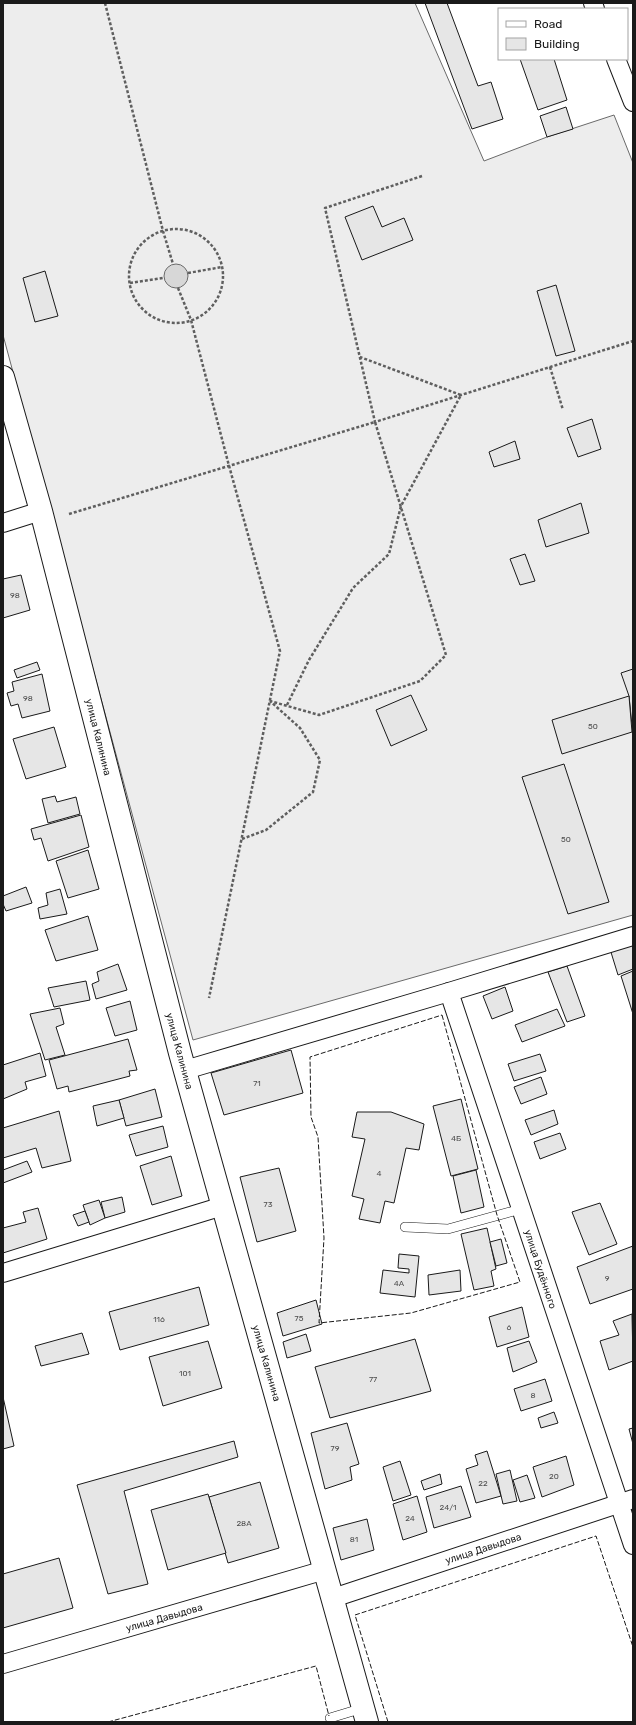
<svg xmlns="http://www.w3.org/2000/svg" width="636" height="1725" font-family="Rubik,sans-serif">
<rect width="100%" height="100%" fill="#fff"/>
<path fill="#ededed" stroke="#6a6a6a" d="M 3,3 L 415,3 L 484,161 L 547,137 L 614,115 L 633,163 L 633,915 L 193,1040 L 3,335 Z"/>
<circle fill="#d7d7d7" stroke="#6a6a6a" cx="176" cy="276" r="12"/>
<g fill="#e6e6e6" stroke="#1a1a1a">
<path d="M 425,3 L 447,3 L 478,86 L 491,82 L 503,119 L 472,129 Z"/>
<path d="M 520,59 L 554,59 L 567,100 L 538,110 Z"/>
<path d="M 566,107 L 573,129 L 547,137 L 540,116 Z"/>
<path d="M 373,206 L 382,227 L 404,218 L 413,240 L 362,260 L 345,217 Z"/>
<path d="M 45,271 L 58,316 L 35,322 L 23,278 Z"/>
<path d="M 556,285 L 575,351 L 556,356 L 537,291 Z"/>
<path d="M 592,419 L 601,449 L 578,457 L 567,428 Z"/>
<path d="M 515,441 L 520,459 L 494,467 L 489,452 Z"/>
<path d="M 581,503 L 589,533 L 546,547 L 538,520 Z"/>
<path d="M 525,554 L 535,581 L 520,585 L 510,559 Z"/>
<path d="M 21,575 L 30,610 L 3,618 L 3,579 Z"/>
<path d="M 37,662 L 40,670 L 17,678 L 14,670 Z"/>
<path d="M 633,669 L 633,736 L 629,696 L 621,673 Z"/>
<path d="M 42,674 L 50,711 L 22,718 L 18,704 L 11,706 L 7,693 L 14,691 L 12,682 Z"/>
<path d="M 411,695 L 427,730 L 391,746 L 376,710 Z"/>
<path d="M 629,696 L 632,732 L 562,754 L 552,720 Z"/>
<path d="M 54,727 L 66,767 L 26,779 L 13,739 Z"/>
<path d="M 564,764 L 609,902 L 568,914 L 522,777 Z"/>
<path d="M 55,796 L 57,802 L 76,797 L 80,814 L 48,823 L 42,799 Z"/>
<path d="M 81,815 L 89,847 L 48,861 L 41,838 L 34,840 L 31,829 Z"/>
<path d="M 88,850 L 99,889 L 68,898 L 56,861 Z"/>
<path d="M 26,887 L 32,903 L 6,911 L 3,904 L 3,896 Z"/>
<path d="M 60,889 L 67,914 L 40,919 L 38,908 L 48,905 L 46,893 Z"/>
<path d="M 88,916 L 98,950 L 56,961 L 45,930 Z"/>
<path d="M 633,942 L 633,969 L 618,975 L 610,949 Z"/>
<path d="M 118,964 L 127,990 L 96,999 L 92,984 L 99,981 L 97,972 Z"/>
<path d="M 567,966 L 585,1016 L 567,1022 L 548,972 Z"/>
<path d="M 633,971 L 633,1014 L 621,976 Z"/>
<path d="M 86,981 L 90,1000 L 54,1007 L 48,988 Z"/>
<path d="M 505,987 L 513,1011 L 492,1019 L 483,996 Z"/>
<path d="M 130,1001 L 137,1030 L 115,1036 L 106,1008 Z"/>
<path d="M 60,1008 L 64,1024 L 56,1027 L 65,1055 L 45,1060 L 30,1014 Z"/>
<path d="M 557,1009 L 565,1026 L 522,1042 L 515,1025 Z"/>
<path d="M 128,1039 L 137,1070 L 129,1071 L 130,1076 L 69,1092 L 68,1086 L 57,1089 L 49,1060 Z"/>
<path d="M 291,1050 L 303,1093 L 224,1115 L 211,1073 Z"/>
<path d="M 40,1053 L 46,1076 L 25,1082 L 27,1089 L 3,1099 L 3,1065 Z"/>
<path d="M 540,1054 L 546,1071 L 514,1081 L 508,1064 Z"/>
<path d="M 541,1077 L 547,1094 L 521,1104 L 514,1087 Z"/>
<path d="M 155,1089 L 162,1117 L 126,1126 L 119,1100 Z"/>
<path d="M 461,1099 L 478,1169 L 451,1176 L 433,1106 Z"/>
<path d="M 119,1100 L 124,1118 L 97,1126 L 93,1106 Z"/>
<path d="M 554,1110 L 558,1124 L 531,1135 L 525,1120 Z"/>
<path d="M 59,1111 L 71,1161 L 42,1168 L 36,1148 L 3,1158 L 3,1128 Z"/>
<path d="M 357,1112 L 391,1112 L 424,1124 L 419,1150 L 406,1148 L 394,1203 L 385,1201 L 380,1223 L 359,1219 L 364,1199 L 352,1196 L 365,1139 L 352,1137 Z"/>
<path d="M 163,1126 L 168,1147 L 136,1156 L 129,1135 Z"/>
<path d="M 560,1133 L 566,1149 L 540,1159 L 534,1142 Z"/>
<path d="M 171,1156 L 182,1196 L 152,1205 L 140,1166 Z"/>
<path d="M 27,1161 L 32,1172 L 3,1183 L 3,1170 Z"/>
<path d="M 279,1168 L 296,1231 L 257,1242 L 240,1177 Z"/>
<path d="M 476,1170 L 484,1207 L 461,1213 L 453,1176 Z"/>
<path d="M 122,1197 L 125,1212 L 105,1218 L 101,1202 Z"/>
<path d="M 99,1200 L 105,1218 L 90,1225 L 83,1205 Z"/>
<path d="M 600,1203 L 617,1244 L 589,1255 L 572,1212 Z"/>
<path d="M 38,1208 L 47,1239 L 3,1253 L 3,1228 L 26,1222 L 23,1212 Z"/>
<path d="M 85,1211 L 89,1222 L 78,1226 L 73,1215 Z"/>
<path d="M 487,1228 L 496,1269 L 491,1271 L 494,1286 L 474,1290 L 461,1234 Z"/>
<path d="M 501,1239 L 507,1263 L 496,1266 L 490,1242 Z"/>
<path d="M 633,1246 L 633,1289 L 590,1304 L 577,1267 Z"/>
<path d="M 399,1254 L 419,1256 L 415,1297 L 380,1293 L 383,1270 L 409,1273 L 409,1269 L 398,1268 Z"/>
<path d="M 460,1270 L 461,1291 L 429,1295 L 428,1275 Z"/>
<path d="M 199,1287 L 209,1325 L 120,1350 L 109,1312 Z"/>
<path d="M 316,1300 L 322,1324 L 283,1336 L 277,1313 Z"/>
<path d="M 522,1307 L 529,1337 L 497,1347 L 489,1317 Z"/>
<path d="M 632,1314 L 633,1361 L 609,1370 L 600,1341 L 619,1335 L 613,1321 Z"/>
<path d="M 82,1333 L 89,1354 L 41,1366 L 35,1346 Z"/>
<path d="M 306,1334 L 311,1351 L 287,1358 L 283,1342 Z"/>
<path d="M 415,1339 L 431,1391 L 330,1418 L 315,1367 Z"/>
<path d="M 208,1341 L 222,1388 L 163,1406 L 149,1357 Z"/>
<path d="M 529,1341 L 537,1362 L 513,1372 L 507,1348 Z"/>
<path d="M 545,1379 L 552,1401 L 521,1411 L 514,1389 Z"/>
<path d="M 3,1397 L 14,1446 L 3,1449 Z"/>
<path d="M 554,1412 L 558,1423 L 541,1428 L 538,1418 Z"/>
<path d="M 347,1423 L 359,1464 L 350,1467 L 352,1480 L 325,1489 L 311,1433 Z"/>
<path d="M 633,1428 L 633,1444 L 629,1429 Z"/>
<path d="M 234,1441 L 238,1457 L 124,1491 L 148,1584 L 108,1594 L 77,1485 Z"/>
<path d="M 487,1451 L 501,1496 L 476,1503 L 466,1469 L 478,1465 L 475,1455 Z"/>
<path d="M 566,1456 L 574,1485 L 542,1497 L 533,1467 Z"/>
<path d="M 400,1461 L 411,1495 L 393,1501 L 383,1467 Z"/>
<path d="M 510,1470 L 517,1501 L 503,1504 L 496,1474 Z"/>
<path d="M 440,1474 L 442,1484 L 424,1490 L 421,1481 Z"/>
<path d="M 527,1475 L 535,1498 L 520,1502 L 513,1480 Z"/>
<path d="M 260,1482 L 279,1548 L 228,1563 L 209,1497 Z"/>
<path d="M 461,1486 L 471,1517 L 434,1528 L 426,1497 Z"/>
<path d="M 208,1494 L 226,1553 L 168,1570 L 151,1510 Z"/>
<path d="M 417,1496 L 427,1532 L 403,1540 L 393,1504 Z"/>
<path d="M 367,1519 L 374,1550 L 341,1560 L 333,1528 Z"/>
<path d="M 59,1558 L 73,1608 L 3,1628 L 3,1574 Z"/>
</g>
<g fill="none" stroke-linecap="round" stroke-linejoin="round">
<g stroke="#1a1a1a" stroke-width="10">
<g id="service">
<path d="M 405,1227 L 448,1229 L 521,1209"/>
<path d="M 330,1718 L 363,1708"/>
</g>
</g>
<g stroke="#1a1a1a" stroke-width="20">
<g id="minor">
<path d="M 593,3 L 595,9"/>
<path d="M 616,59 L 633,102"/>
<path d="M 3,523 L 41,511"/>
<path d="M 449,992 L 633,1545"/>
<path d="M 185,1070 L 449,992 L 633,936"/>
<path d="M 3,1273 L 223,1206"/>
<path d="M 333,1598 L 633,1499"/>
<path d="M 3,1664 L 325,1570"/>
</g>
</g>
<g stroke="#1a1a1a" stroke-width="24">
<path id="tertiary" d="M 3,377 L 41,511 L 180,1053 L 367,1722"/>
</g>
<g stroke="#5f5f5f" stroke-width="2.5" stroke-dasharray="3 2" stroke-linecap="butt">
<path d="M 105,3 L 163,231 L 173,264"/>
<path d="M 422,176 L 325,208 L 375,422 L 633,341"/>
<circle cx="176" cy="276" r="47"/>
<path d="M 188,273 L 222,267"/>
<path d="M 130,283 L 163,278"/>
<path d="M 178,288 L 191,320 L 228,462 L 280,651 L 209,998"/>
<path d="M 550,367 L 563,410"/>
<path d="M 69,514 L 375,422 L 446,655 L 420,681 L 319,715 L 270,701"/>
<path d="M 287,705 L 309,660 L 353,588 L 389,554 L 401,506 L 461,395 L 360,357"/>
<path d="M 242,839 L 266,830 L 313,792 L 320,760 L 300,728 L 270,701"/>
</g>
<use href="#service" stroke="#fff" stroke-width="9"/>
<use href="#minor" stroke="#fff" stroke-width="18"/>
<use href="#tertiary" stroke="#fff" stroke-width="22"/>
<g stroke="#1a1a1a" stroke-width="1" stroke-dasharray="5 2" stroke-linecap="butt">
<path d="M 442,1015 L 497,1215 L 520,1282 L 411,1313 L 319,1323 L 324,1238 L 318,1137 L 311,1117 L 310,1057 Z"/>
<path d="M 108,1722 L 316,1666 L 329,1716"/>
<path d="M 388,1722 L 355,1615 L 596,1536 L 633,1647"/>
</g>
</g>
<g text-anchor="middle" stroke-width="3" stroke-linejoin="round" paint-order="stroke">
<g font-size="8" fill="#4d4d4d">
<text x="15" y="598">98</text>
<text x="28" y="701">98</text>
<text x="593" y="729">50</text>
<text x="566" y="842">50</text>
<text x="257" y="1086">71</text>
<text x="456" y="1141">4Б</text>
<text x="379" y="1176">4</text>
<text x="268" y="1207">73</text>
<text x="607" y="1281">9</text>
<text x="399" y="1286">4А</text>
<text x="299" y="1321">75</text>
<text x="159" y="1322">116</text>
<text x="509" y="1330">6</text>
<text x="185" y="1376">101</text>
<text x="373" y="1382">77</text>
<text x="533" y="1398">8</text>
<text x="335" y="1451">79</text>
<text x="554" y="1479">20</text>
<text x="483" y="1486">22</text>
<text x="448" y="1510">24/1</text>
<text x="410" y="1521">24</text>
<text x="244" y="1526">28А</text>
<text x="354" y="1542">81</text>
</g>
<g font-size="10" fill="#1a1a1a" stroke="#fff">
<text transform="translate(99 737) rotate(76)" y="4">улица Калинина</text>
<text transform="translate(180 1051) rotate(75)" y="4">улица Калинина</text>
<text transform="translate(541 1269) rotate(72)" y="4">улица Будённого</text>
<text transform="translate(267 1363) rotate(74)" y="4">улица Калинина</text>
<text transform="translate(483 1548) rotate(-18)" y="4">улица Давыдова</text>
<text transform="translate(164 1617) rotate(-16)" y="4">улица Давыдова</text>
</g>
</g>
<rect width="636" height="1725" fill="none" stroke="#1a1a1a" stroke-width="8"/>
<rect x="498" y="8" width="130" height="52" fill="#ffffff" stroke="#a3a3a3"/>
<rect x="506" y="21" width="20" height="6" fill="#ffffff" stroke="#a3a3a3"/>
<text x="534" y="28" font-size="12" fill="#1a1a1a">Road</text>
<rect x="506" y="38" width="20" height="12" fill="#e6e6e6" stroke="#a3a3a3"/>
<text x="534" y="48" font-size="12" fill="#1a1a1a">Building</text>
</svg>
